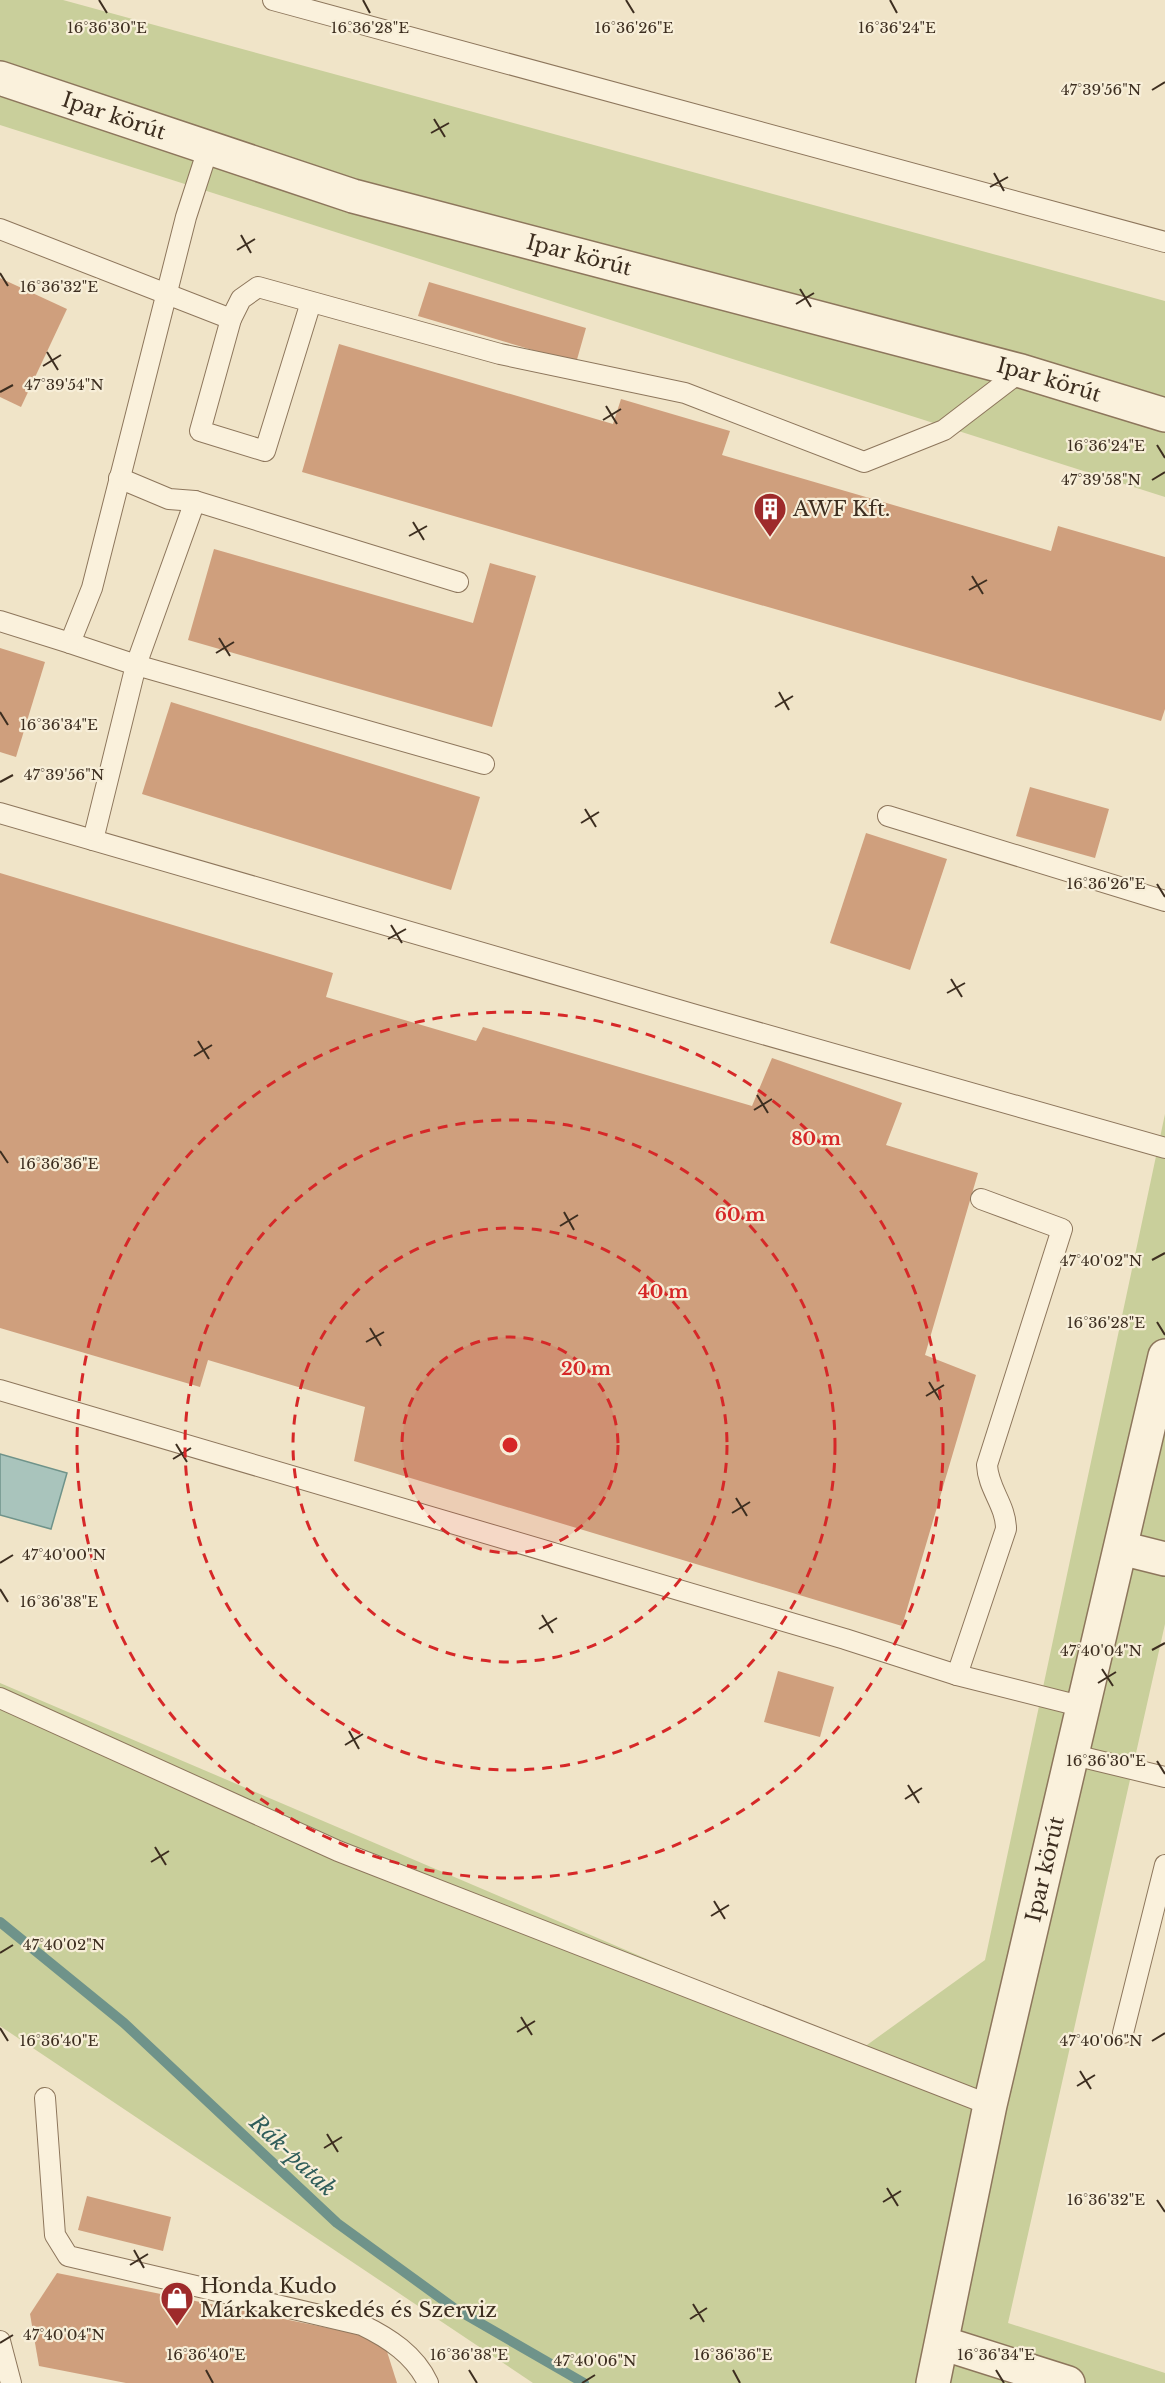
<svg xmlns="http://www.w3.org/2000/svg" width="1165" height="2383" font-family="'Libre Baskerville',serif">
<rect width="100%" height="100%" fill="#f0e4c8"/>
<g fill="#c9cf9b">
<path d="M 0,0 L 63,0 L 1165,301 L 1165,497 L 0,125 Z"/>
<path d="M 1165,1114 L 1165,1624 L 1008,2323 L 1165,2373 L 1165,2383 L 533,2383 L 0,2026 L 0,1683 L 860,2050 L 985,1960 Z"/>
</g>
<path fill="#a9c4bc" stroke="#6f938a" stroke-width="1.5" d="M 0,1454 L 67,1473 L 51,1529 L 0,1515 Z"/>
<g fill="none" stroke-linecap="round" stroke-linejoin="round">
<path stroke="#6f938a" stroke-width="10" d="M 0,1922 L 124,2023 L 337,2223 L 454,2308 L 584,2383"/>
</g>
<g fill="#cf9f7d">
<path d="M 0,278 L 67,309 L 21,407 L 0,397 Z"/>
<path d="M 429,282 L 586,328 L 576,363 L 418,316 Z"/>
<path d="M 339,344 L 613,424 L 621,399 L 730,431 L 722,455 L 1051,551 L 1058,526 L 1165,557 L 1165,709 L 1161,721 L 302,472 Z"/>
<path d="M 214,549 L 473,623 L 490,563 L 536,576 L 492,727 L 188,640 Z"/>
<path d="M 0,648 L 45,662 L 16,757 L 0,752 Z"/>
<path d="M 171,702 L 480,797 L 451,890 L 142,794 Z"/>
<path d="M 1030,787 L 1109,809 L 1095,858 L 1016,836 Z"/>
<path d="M 866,833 L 947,859 L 910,970 L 830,943 Z"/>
<path d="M 0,873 L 333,973 L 326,997 L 476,1041 L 483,1027 L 752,1106 L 772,1058 L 902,1103 L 886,1145 L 978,1173 L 925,1355 L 976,1375 L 902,1626 L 354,1461 L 365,1407 L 208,1360 L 200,1387 L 0,1328 Z"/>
<path d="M 778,1671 L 834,1687 L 820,1737 L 764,1722 Z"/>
<path d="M 87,2196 L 171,2217 L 163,2251 L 78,2230 Z"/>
<path d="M 57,2273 L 383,2339 L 397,2383 L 126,2383 L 39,2366 L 30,2314 Z"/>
</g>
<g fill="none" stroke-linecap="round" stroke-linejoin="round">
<g stroke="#8d765c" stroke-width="22">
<g id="lane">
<path d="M 273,0 L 1165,242"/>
<path d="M 208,149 L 186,217 L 92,588 L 70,643 L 136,665 L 484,764"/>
<path d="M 0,229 L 231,319"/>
<path d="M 311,302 L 265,451 L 200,431 L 231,319 L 241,299 L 258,287 L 500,354 L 685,393 L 864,462 L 944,430 L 1021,371"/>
<path d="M 119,478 L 169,499 L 195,501"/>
<path d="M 0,621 L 70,643"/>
<path d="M 0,813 L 696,1015 L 1165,1148"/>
<path d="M 888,816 L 1165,901"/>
<path d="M 93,840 L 136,665 L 195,501 L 458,582"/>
<path d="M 0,1390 L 845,1639 L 957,1675 L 1084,1707"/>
<path d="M 957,1675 L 1006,1529 C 1006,1505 988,1489 987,1465 L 1062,1229 L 981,1199"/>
<path d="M 0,1698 L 338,1851 L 990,2105"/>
<path d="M 1074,1755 L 1165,1777"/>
<path d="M 1123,2033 L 1165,1865"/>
<path d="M 45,2098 L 55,2235 L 68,2256 L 362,2325 C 389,2338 415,2355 428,2383"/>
<path d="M 0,2341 L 11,2383"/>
</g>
</g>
<g stroke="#8d765c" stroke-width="36">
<g id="street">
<path id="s1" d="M 0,78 L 353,196 L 1021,371 L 1165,415"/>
<path d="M 1121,1548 L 1165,1559"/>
<path d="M 942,2343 L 1068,2383"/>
<path id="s2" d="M 933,2383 L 990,2105 L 1165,1356"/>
</g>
</g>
<use href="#lane" stroke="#faf1dc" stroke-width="20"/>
<use href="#street" stroke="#faf1dc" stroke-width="33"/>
</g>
<path fill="none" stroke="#3d2e20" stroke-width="2" d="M 99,0 L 107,13M 363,0 L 370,13M 626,0 L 634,13M 890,0 L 897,13M 1152,90 L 1165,82M 434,119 L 445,137M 431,133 L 449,123M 994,173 L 1004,191M 990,187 L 1008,177M 241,235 L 251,253M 237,250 L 255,239M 0,273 L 8,286M 800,289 L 811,307M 796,304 L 814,293M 47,352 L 58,370M 43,366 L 61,355M 0,392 L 13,385M 606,406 L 617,424M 603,420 L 621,409M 1157,445 L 1165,458M 1152,480 L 1165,472M 413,522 L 424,540M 409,536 L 427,526M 972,576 L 983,594M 969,590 L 987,580M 219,638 L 230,656M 216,653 L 234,642M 779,692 L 789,710M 775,707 L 793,696M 0,712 L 8,725M 0,782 L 13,775M 585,809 L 596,827M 581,823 L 599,812M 1157,884 L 1165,897M 391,925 L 402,943M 388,939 L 406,929M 951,979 L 962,997M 947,993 L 965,983M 198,1041 L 209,1059M 194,1056 L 212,1045M 757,1095 L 768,1113M 754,1110 L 772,1099M 0,1151 L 8,1163M 564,1212 L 574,1230M 560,1226 L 578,1215M 1152,1260 L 1165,1253M 1157,1322 L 1165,1335M 370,1328 L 381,1346M 366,1342 L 384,1332M 929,1382 L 940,1400M 926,1396 L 944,1385M 176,1444 L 187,1462M 173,1459 L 191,1448M 736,1498 L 747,1516M 732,1513 L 750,1502M 0,1563 L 13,1555M 0,1589 L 8,1602M 542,1615 L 553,1633M 539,1629 L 557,1618M 1152,1650 L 1165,1643M 1102,1669 L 1113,1686M 1098,1683 L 1116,1672M 349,1731 L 359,1749M 345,1745 L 363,1734M 1157,1761 L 1165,1774M 908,1785 L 919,1803M 905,1799 L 922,1788M 155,1847 L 166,1865M 151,1862 L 169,1851M 714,1901 L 725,1919M 711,1916 L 729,1905M 0,1953 L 13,1945M 521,2017 L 532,2035M 0,2028 L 8,2041M 517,2032 L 535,2021M 1152,2041 L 1165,2033M 1080,2071 L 1091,2089M 1077,2086 L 1095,2075M 327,2134 L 338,2152M 324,2148 L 342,2137M 887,2188 L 898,2206M 1157,2200 L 1165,2212M 883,2202 L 901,2191M 134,2250 L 144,2268M 130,2265 L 148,2254M 693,2304 L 704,2322M 690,2319 L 707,2308M 0,2343 L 13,2335M 206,2370 L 213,2383M 469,2370 L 477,2383M 733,2370 L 740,2383M 996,2370 L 1004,2383M 582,2383 L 595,2375"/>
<circle cx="510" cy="1445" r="108" fill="#d62828" fill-opacity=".12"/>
<g fill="none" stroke="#d62828" stroke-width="3" stroke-dasharray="10 8">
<circle cx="510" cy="1445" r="108"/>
<circle cx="510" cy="1445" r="217"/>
<circle cx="510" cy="1445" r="325"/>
<circle cx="510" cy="1445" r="433"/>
</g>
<defs>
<g id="building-pin" transform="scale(1.725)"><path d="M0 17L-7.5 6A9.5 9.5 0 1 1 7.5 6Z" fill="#9e2a2b" stroke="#f7eed8"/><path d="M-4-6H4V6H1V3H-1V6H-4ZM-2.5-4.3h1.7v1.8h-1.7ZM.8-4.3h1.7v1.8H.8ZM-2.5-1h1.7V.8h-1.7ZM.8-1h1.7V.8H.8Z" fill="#fff"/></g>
<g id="shop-pin" transform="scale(1.725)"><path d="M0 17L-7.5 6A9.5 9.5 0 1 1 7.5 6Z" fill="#9e2a2b" stroke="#f7eed8"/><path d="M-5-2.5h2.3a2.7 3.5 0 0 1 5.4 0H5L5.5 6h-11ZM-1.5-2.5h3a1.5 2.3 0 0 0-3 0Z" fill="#fff"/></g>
</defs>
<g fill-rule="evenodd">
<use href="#building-pin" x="770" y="509"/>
<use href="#shop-pin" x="177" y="2298"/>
</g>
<g text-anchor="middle" stroke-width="4.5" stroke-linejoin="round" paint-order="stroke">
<g font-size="21" fill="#3d2e20" stroke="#f7eed8">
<text dy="7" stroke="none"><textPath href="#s1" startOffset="120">Ipar körút</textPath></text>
<text dy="7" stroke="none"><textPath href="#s1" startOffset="606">Ipar körút</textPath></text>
<text dy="7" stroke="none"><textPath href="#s1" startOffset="1092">Ipar körút</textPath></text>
<text dy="7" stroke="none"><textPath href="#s2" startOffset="526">Ipar körút</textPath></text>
</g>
<g font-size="21" fill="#3d2e20" stroke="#f7eed8" text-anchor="start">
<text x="793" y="516">AWF Kft.</text>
<text x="200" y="2293">Honda Kudo<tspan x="200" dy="24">Márkakereskedés és Szerviz</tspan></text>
</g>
<g font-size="22" font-style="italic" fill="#2f5d5a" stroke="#f7eed8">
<text transform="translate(293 2155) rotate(43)" y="8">Rák-patak</text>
</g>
</g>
<g font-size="15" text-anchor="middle" fill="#3d2e20" stroke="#f7eed8" stroke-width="4.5" stroke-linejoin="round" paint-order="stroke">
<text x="107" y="33">16°36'30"E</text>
<text x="370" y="33">16°36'28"E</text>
<text x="634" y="33">16°36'26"E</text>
<text x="897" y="33">16°36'24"E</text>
<text x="1101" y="95">47°39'56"N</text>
<text x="59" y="292">16°36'32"E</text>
<text x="64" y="390">47°39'54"N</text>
<text x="1106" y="451">16°36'24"E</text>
<text x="1101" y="485">47°39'58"N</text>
<text x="59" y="730">16°36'34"E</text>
<text x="64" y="780">47°39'56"N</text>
<text x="1106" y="889">16°36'26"E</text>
<text x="59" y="1169">16°36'36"E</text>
<text x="1101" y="1266">47°40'02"N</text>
<text x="1106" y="1328">16°36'28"E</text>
<text x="64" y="1560">47°40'00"N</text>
<text x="59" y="1607">16°36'38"E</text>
<text x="1101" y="1656">47°40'04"N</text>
<text x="1106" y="1766">16°36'30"E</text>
<text x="64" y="1950">47°40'02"N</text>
<text x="1101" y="2046">47°40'06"N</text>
<text x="59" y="2046">16°36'40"E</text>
<text x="1106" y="2205">16°36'32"E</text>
<text x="64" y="2340">47°40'04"N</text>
<text x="206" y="2360">16°36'40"E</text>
<text x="469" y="2360">16°36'38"E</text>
<text x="733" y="2360">16°36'36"E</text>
<text x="996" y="2360">16°36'34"E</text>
<text x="595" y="2366">47°40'06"N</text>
</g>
<circle cx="510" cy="1445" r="9" fill="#d62828" stroke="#f7eed8" stroke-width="3"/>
<g font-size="18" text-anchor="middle" font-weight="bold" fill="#d62828" stroke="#f7eed8" stroke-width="4.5" stroke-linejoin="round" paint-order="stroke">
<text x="816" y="1145">80 m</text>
<text x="740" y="1221">60 m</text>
<text x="663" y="1298">40 m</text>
<text x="586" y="1375">20 m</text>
</g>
</svg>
